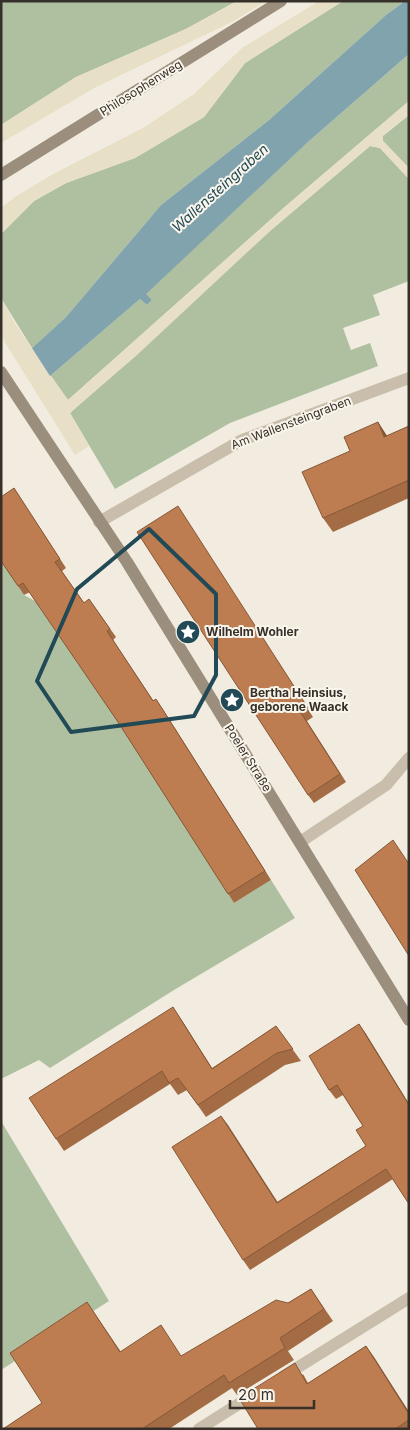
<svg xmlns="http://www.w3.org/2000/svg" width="410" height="1430" font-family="Inter,sans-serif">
<rect width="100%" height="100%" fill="#f1ecdf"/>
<g fill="#afc0a0">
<path d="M 1,1 L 237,1 L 186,29 L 76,77 L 1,125 Z"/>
<path d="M 343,1 L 405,1 L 386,15 L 269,120 L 161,205 L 66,317 L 32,348 L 1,298 L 1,234 L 34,201 L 66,183 L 135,158 L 204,117 L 245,63 Z"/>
<path d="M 409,54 L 409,101 L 287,205 L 68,400 L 50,376 L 140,299 L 147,305 L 152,300 L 145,294 L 308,142 Z"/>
<path d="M 409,115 L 409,168 L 383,141 L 383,136 Z"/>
<path d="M 370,146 L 380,148 L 409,179 L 409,281 L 373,295 L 380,315 L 343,328 L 351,350 L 370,343 L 378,366 L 230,423 L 115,489 L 70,413 L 270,231 Z"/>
<path d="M 1,561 L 24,595 L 37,602 L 125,731 L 234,903 L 271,880 L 295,918 L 174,990 L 50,1068 L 39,1060 L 1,1079 Z"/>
<path d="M 1,1121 L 109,1301 L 1,1370 Z"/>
</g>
<g fill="#e8dfc7">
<path d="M 237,1 L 266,1 L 232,22 L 96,87 L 1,143 L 1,125 L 76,77 L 186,29 Z"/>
<path d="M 319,1 L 343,1 L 245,63 L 204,117 L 135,158 L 66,183 L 34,201 L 1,234 L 1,208 L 15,197 L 55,173 L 143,128 L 194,94 L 242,48 Z"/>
<path d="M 409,101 L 409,115 L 383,135 L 383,141 L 409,168 L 409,175 L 407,177 L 380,148 L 370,146 L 270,231 L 137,355 L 70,413 L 89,446 L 75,455 L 1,336 L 1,298 L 16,325 L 68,400 L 287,205 Z"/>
</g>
<path fill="#80a3ad" d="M 405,1 L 409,1 L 409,54 L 308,142 L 146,294 L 152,300 L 147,305 L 140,299 L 50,376 L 32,348 L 66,317 L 161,205 L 269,120 L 386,15 Z"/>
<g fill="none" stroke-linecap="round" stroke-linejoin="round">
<g stroke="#c9beab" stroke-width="12">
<path d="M 284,1376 L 409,1298"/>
<path d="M 199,1429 L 256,1393"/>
</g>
<g stroke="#c9beab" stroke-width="12">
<path d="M 99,522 L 242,440 L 409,378"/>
<path d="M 300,842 L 386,785 L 409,758"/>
</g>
<g stroke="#9c8e7d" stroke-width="12">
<path d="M 1,175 L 281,1"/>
<path d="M 1,372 L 127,562 L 409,1020"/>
</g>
</g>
<g fill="#a36c45">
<path d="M 378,422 L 387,436 L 409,426 L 409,498 L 333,532 L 323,518 Z"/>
<path d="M 14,488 L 66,568 L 62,571 L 84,603 L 89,599 L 116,637 L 113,640 L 153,700 L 162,708 L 271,880 L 234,903 L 118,722 L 30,592 L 24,595 L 1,561 Z"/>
<path d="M 183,515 L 313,717 L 307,721 L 346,782 L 314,803 L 308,795 Z"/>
<path d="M 181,1019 L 212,1068 L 276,1026 L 301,1061 L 285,1065 L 206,1117 L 187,1090 L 178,1095 L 170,1084 L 64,1151 L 56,1139 Z"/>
<path d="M 359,1024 L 366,1034 L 409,1104 L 409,1204 L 393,1179 L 250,1270 L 243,1260 L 221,1116 L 277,1202 L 366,1146 L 363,1126 L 343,1095 L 336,1099 L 329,1090 Z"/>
<path d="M 311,1289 L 333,1321 L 288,1351 L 294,1360 L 237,1395 L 232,1388 L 169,1429 L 3,1429 L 42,1403 L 87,1302 L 121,1352 L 182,1356 L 288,1303 Z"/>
<path d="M 366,1346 L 409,1412 L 409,1429 L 258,1429 L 303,1374 L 308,1383 Z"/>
</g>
<g fill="#855838">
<path d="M 378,422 L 387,436 L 384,437 Z"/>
<path d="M 156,699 L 162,708 L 271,880 L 265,871 Z"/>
<path d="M 173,1007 L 181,1019 L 220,1081 L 212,1069 Z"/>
<path d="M 359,1024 L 366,1034 L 409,1104 L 409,1105 Z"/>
<path d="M 221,1116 L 228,1125 L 284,1212 L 277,1203 Z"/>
<path d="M 366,1346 L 374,1357 L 409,1412 L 409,1414 Z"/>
</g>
<g fill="#be7d50" stroke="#855838">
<path d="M 378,422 L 384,437 L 409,426 L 409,480 L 323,518 L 302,472 L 350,451 L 344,437 Z"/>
<path d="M 14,488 L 60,559 L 55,562 L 84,603 L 89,599 L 110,629 L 107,631 L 153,701 L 156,699 L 265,871 L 228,894 L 118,722 L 23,583 L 18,586 L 1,561 L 1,497 Z"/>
<path d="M 178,506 L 308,708 L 301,713 L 340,774 L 308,795 L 137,532 Z"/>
<path d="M 393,840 L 409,864 L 409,956 L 355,870 Z"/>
<path d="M 173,1007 L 212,1069 L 276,1026 L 293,1049 L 277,1053 L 198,1105 L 178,1078 L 169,1083 L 162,1071 L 56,1139 L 29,1098 Z"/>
<path d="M 359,1024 L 409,1105 L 409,1204 L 386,1169 L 243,1260 L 172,1147 L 221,1116 L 277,1203 L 366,1146 L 356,1130 L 363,1126 L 337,1085 L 329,1090 L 309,1056 Z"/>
<path d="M 311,1289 L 324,1309 L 280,1338 L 285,1348 L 229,1383 L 224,1375 L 142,1429 L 3,1429 L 42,1403 L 10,1353 L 87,1302 L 120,1352 L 161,1325 L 181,1356 L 276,1300 L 288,1303 Z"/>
<path d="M 366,1346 L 409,1414 L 409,1420 L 395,1429 L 258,1429 L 239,1398 L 295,1363 L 307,1384 Z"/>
</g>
<path fill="none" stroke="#224a56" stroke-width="4" stroke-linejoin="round" d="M 149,529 L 216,594 L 216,675 L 194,716 L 71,732 L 37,681 L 77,589 Z"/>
<defs>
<g id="sight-disc" transform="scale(1.25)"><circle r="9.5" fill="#224a56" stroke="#f9f5eb"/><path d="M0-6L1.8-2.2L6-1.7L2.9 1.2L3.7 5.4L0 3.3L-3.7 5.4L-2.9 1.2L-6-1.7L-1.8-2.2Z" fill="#fff"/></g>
</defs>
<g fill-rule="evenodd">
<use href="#sight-disc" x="188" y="632"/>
<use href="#sight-disc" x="232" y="700"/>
</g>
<g text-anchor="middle" stroke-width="4" stroke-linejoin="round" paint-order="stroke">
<g font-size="12" fill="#37302a" stroke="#f9f5eb">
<text transform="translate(141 88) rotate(-32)" y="4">Philosophenweg</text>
<text transform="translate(291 423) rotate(-21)" y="4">Am Wallensteingraben</text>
<text transform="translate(248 758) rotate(58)" y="4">Poeler Straße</text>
</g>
<g font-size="12" font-weight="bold" fill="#37302a" stroke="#f9f5eb" text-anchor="start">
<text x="206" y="636">Wilhelm Wohler</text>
<text x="250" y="697">Bertha Heinsius,<tspan x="250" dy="14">geborene Waack</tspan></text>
</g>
<g font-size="14" font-style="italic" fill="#224a56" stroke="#f9f5eb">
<text transform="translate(220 188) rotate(-42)" y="5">Wallensteingraben</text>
</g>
</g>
<rect width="410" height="1430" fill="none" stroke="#37302a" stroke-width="5"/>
<path d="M230 1400v8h84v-8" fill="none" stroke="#37302a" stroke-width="2.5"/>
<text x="238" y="1400" font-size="15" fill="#37302a" stroke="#f9f5eb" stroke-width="4" paint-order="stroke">20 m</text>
</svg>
